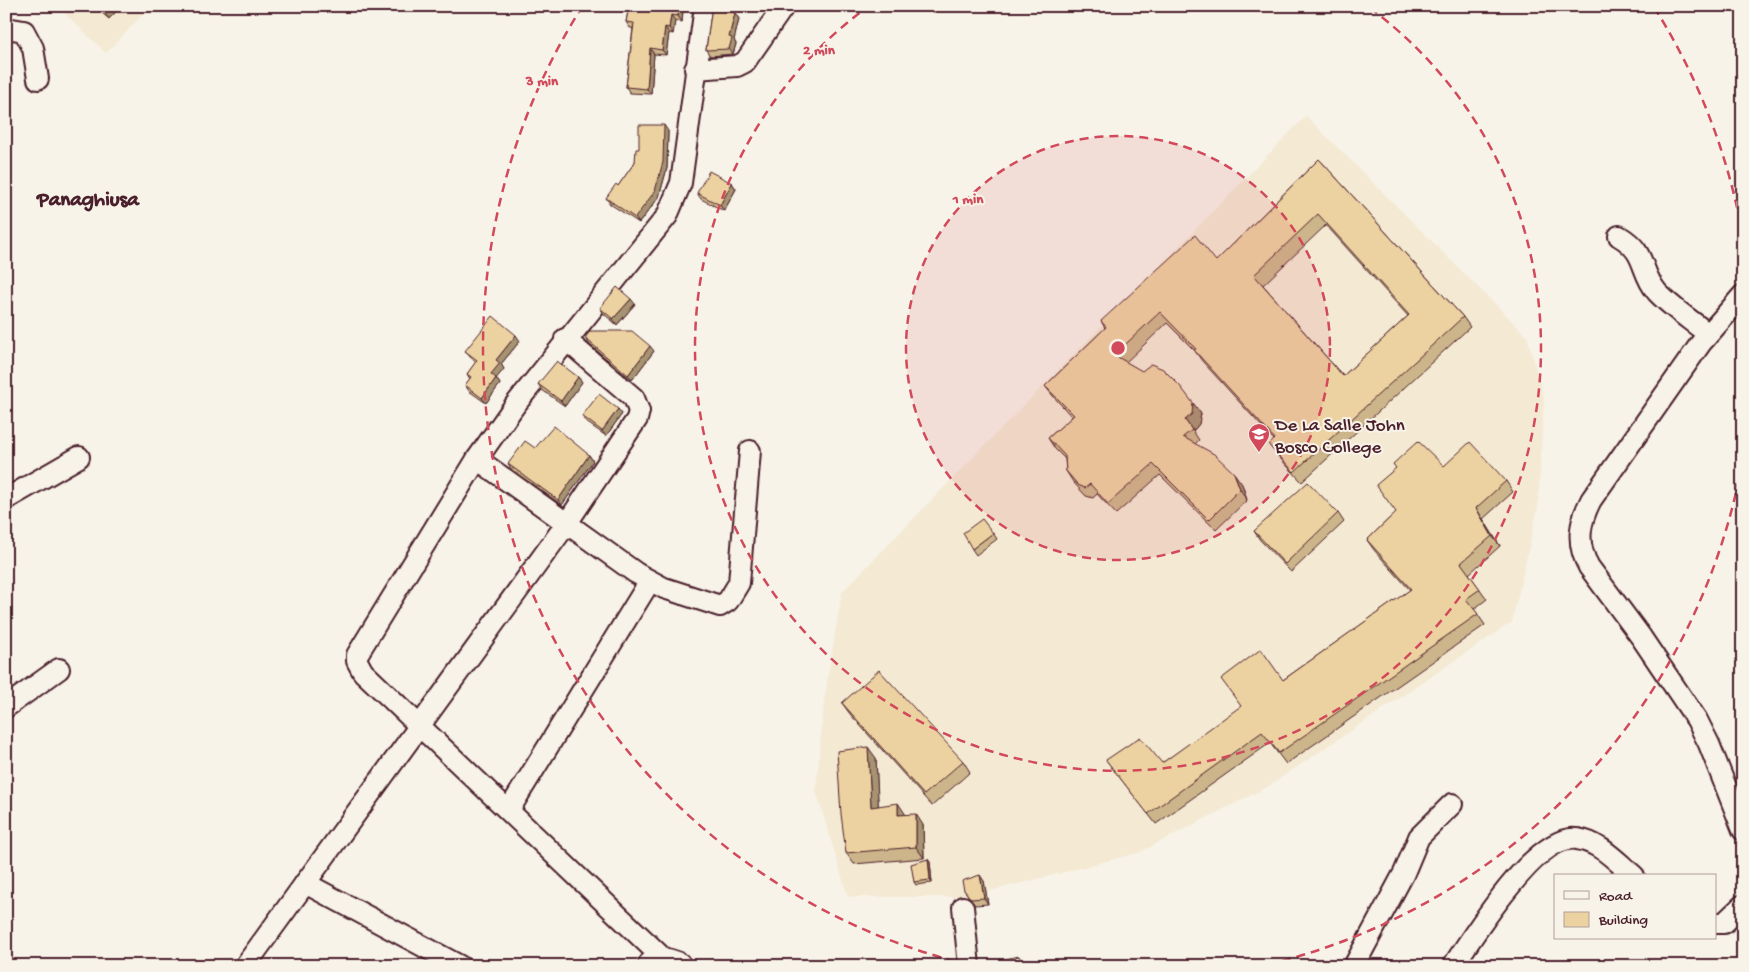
<svg xmlns="http://www.w3.org/2000/svg" width="1749" height="972" font-family="'Gochi Hand',sans-serif">
<rect width="100%" height="100%" fill="#f7f3e8"/>
<filter id="ink" filterUnits="userSpaceOnUse"><feTurbulence type="fractalNoise" baseFrequency=".02" numOctaves="2"/><feDisplacementMap in="SourceGraphic" scale="10" xChannelSelector="R" yChannelSelector="G"/><feConvolveMatrix kernelMatrix="1 2 1 2 8 2 1 2 1" color-interpolation-filters="sRGB"/></filter>
<g filter="url(#ink)">
<g fill="#f4e9d3">
<path d="M 57,6 L 151,6 L 106,53 Z"/>
<path d="M 1306,116 L 1527,336 L 1544,398 L 1538,507 L 1512,622 L 1269,786 L 1138,853 L 998,889 L 957,897 L 848,897 L 816,791 L 824,701 L 842,592 Z"/>
</g>
<g fill="none" stroke-linecap="round" stroke-linejoin="round">
<g stroke="#4a1f2b" stroke-width="24">
<g id="minor">
<path d="M 6,28 L 24,31 L 33,48 L 38,79"/>
<path d="M 695,69 L 737,66 L 745,62 L 784,6"/>
<path d="M 1619,236 C 1648,253 1639,271 1657,292 C 1672,308 1691,320 1708,334"/>
<path d="M 1743,295 L 1701,343 L 1591,500 C 1579,523 1576,544 1589,567 L 1641,637 L 1697,720 L 1709,744 L 1743,830"/>
<path d="M 477,459 L 636,573 L 664,588 L 720,606 L 728,601 L 739,583 L 750,451"/>
<path d="M 6,499 L 79,457"/>
<path d="M 6,707 L 59,669"/>
<path d="M 509,810 L 650,581"/>
<path d="M 305,883 L 460,966"/>
<path d="M 963,907 L 969,966"/>
<path d="M 1715,923 L 1724,923 L 1743,905"/>
<path d="M 668,963 L 363,672 L 357,661 L 357,655 L 477,459 L 515,405 L 667,216 L 681,183 L 705,6"/>
<path d="M 245,966 L 567,523 L 637,419 L 639,411 L 634,398 L 565,339"/>
<path d="M 1354,966 L 1404,873 L 1419,837 L 1452,804"/>
<path d="M 1453,966 C 1473,936 1537,832 1577,839 C 1600,842 1617,862 1634,876"/>
</g>
</g>
<g stroke="#4a1f2b" stroke-width="31">
<path id="trunk" d="M 652,966 L 668,963 L 677,966"/>
</g>
<use href="#minor" stroke="#f7f3e8" stroke-width="20"/>
<use href="#trunk" stroke="#f7f3e8" stroke-width="28"/>
</g>
<g fill="#ccb58a" stroke="#4a1f2b" fill-rule="evenodd">
<path d="M 94,6 L 121,6 L 109,19 Z"/>
<path d="M 629,6 L 683,6 L 683,10 L 682,22 L 675,21 L 673,34 L 669,33 L 666,55 L 654,54 L 651,94 L 630,93 L 626,87 L 633,28 L 630,28 L 626,22 Z"/>
<path d="M 712,6 L 726,6 L 725,11 L 735,13 L 739,19 L 734,40 L 736,44 L 733,54 L 710,56 L 706,50 Z"/>
<path d="M 668,131 L 667,168 L 659,197 L 639,223 L 610,204 L 606,198 L 618,186 L 635,162 L 639,149 Z"/>
<path d="M 1319,159 L 1463,317 L 1470,327 L 1302,482 L 1277,455 L 1269,445 L 1274,440 L 1202,361 L 1195,351 L 1167,323 L 1126,362 L 1193,403 L 1201,414 L 1199,424 L 1193,431 L 1199,440 L 1195,444 L 1242,484 L 1247,500 L 1216,530 L 1160,475 L 1116,514 L 1097,494 L 1093,498 L 1086,496 L 1073,482 L 1066,471 L 1065,459 L 1055,449 L 1048,438 L 1072,417 L 1053,396 L 1045,386 L 1105,328 L 1101,321 L 1216,261 ZM 1326,225 L 1408,316 L 1343,376 L 1263,285 Z"/>
<path d="M 732,183 L 736,189 L 724,211 L 701,199 L 697,193 Z"/>
<path d="M 635,304 L 617,325 L 604,314 L 600,308 Z"/>
<path d="M 585,338 L 654,351 L 632,380 L 589,344 Z"/>
<path d="M 520,341 L 501,364 L 504,369 L 496,378 L 500,384 L 486,403 L 469,391 L 465,385 L 470,379 L 467,374 L 476,362 L 469,356 L 465,351 Z"/>
<path d="M 578,377 L 582,382 L 565,406 L 542,390 L 538,384 Z"/>
<path d="M 618,409 L 622,414 L 606,436 L 586,422 L 582,416 Z"/>
<path d="M 535,448 L 589,455 L 593,461 L 562,505 L 512,470 L 508,464 Z"/>
<path d="M 1444,466 L 1506,481 L 1513,492 L 1483,519 L 1500,546 L 1469,574 L 1487,599 L 1474,609 L 1485,625 L 1286,764 L 1270,743 L 1156,824 L 1106,760 L 1162,763 L 1283,680 L 1410,590 L 1374,550 L 1367,540 Z"/>
<path d="M 1338,513 L 1344,522 L 1291,572 L 1260,540 L 1254,531 Z"/>
<path d="M 993,533 L 997,539 L 976,555 L 972,549 Z"/>
<path d="M 842,703 L 963,761 L 970,772 L 932,806 L 850,714 Z"/>
<path d="M 876,758 L 878,806 L 906,815 L 923,825 L 924,858 L 854,864 L 846,853 Z"/>
<path d="M 930,862 L 932,883 L 916,885 L 914,882 Z"/>
<path d="M 984,881 L 988,904 L 975,905 L 964,890 Z"/>
</g>
<g fill="#a69371" stroke="#4a1f2b">
<path d="M 107,6 L 121,6 L 109,19 L 103,11 Z"/>
<path d="M 679,6 L 683,6 L 683,10 L 682,22 L 678,16 Z"/>
<path d="M 721,6 L 726,6 L 724,16 L 720,10 Z"/>
<path d="M 735,13 L 739,19 L 734,40 L 736,44 L 733,54 L 729,49 L 729,37 Z"/>
<path d="M 671,15 L 675,21 L 673,34 L 669,28 Z"/>
<path d="M 665,27 L 669,33 L 666,55 L 662,50 Z"/>
<path d="M 650,48 L 654,54 L 651,94 L 647,89 Z"/>
<path d="M 664,125 L 668,131 L 667,168 L 659,197 L 639,223 L 635,218 Z"/>
<path d="M 732,183 L 736,189 L 724,211 L 720,205 Z"/>
<path d="M 631,299 L 635,304 L 617,325 L 613,319 Z"/>
<path d="M 516,335 L 520,341 L 501,364 L 504,369 L 495,380 L 491,374 L 496,360 Z"/>
<path d="M 650,346 L 654,351 L 632,380 L 628,375 Z"/>
<path d="M 578,377 L 582,382 L 565,406 L 561,401 Z"/>
<path d="M 496,378 L 500,384 L 486,403 L 482,398 Z"/>
<path d="M 1193,403 L 1201,414 L 1199,424 L 1193,431 L 1185,420 Z"/>
<path d="M 618,409 L 622,414 L 606,436 L 602,431 Z"/>
<path d="M 589,455 L 593,461 L 562,505 L 558,500 Z"/>
<path d="M 1234,473 L 1242,484 L 1247,500 L 1240,489 Z"/>
<path d="M 1476,508 L 1483,519 L 1500,546 L 1492,536 Z"/>
<path d="M 868,747 L 876,758 L 879,818 L 871,807 Z"/>
<path d="M 898,803 L 906,815 L 898,815 Z"/>
<path d="M 916,814 L 923,825 L 924,858 L 916,847 Z"/>
<path d="M 928,859 L 930,862 L 932,883 L 930,880 Z"/>
<path d="M 980,875 L 984,881 L 988,904 L 984,898 Z"/>
<path d="M 1019,956 L 1025,965 L 1025,966 L 1021,966 Z"/>
</g>
<g fill="#edd2a1" stroke="#4a1f2b" fill-rule="evenodd">
<path d="M 98,6 L 107,6 L 103,11 Z"/>
<path d="M 629,6 L 679,6 L 678,16 L 671,15 L 669,28 L 665,27 L 662,50 L 650,48 L 647,89 L 626,87 L 634,23 L 626,22 Z"/>
<path d="M 712,6 L 721,6 L 720,10 L 735,13 L 729,37 L 732,38 L 729,49 L 706,50 Z"/>
<path d="M 639,125 L 664,125 L 663,162 L 655,191 L 635,218 L 606,198 L 616,184 L 618,186 L 635,162 L 636,149 L 639,149 Z"/>
<path d="M 1319,159 L 1463,317 L 1294,472 L 1269,445 L 1275,439 L 1194,350 L 1196,349 L 1160,312 L 1114,355 L 1142,371 L 1151,364 L 1163,369 L 1180,386 L 1193,403 L 1192,414 L 1185,420 L 1192,430 L 1183,437 L 1214,454 L 1234,473 L 1240,489 L 1209,520 L 1153,464 L 1108,504 L 1090,484 L 1085,488 L 1078,485 L 1066,471 L 1065,456 L 1048,438 L 1074,415 L 1045,386 L 1106,327 L 1101,321 L 1195,235 L 1216,261 ZM 1318,214 L 1409,315 L 1343,376 L 1254,275 Z"/>
<path d="M 709,171 L 732,183 L 720,205 L 697,193 Z"/>
<path d="M 617,287 L 631,299 L 613,319 L 600,308 Z"/>
<path d="M 493,316 L 516,335 L 496,360 L 500,363 L 491,374 L 496,378 L 482,398 L 465,385 L 471,377 L 467,374 L 477,360 L 465,351 Z"/>
<path d="M 590,331 L 632,331 L 650,346 L 628,375 L 585,338 Z"/>
<path d="M 557,361 L 578,377 L 561,401 L 538,384 Z"/>
<path d="M 599,394 L 618,409 L 602,431 L 582,416 Z"/>
<path d="M 554,426 L 589,455 L 558,500 L 508,464 L 525,441 L 535,448 Z"/>
<path d="M 1418,441 L 1444,466 L 1470,442 L 1506,481 L 1476,508 L 1492,536 L 1461,563 L 1480,589 L 1466,599 L 1478,614 L 1279,753 L 1262,732 L 1148,814 L 1106,760 L 1140,737 L 1162,763 L 1241,706 L 1221,679 L 1261,649 L 1283,680 L 1411,589 L 1367,540 L 1396,512 L 1376,485 L 1396,468 L 1393,464 Z"/>
<path d="M 1308,482 L 1338,513 L 1285,564 L 1254,531 Z"/>
<path d="M 982,519 L 993,533 L 972,549 L 963,533 Z"/>
<path d="M 879,670 L 963,761 L 924,795 L 842,703 Z"/>
<path d="M 868,747 L 871,807 L 898,803 L 898,815 L 916,814 L 916,847 L 846,853 L 841,814 L 837,751 Z"/>
<path d="M 928,859 L 930,880 L 914,882 L 911,864 Z"/>
<path d="M 980,875 L 984,898 L 971,899 L 964,890 L 962,881 Z"/>
<path d="M 1019,956 L 1021,966 L 978,966 L 978,965 Z"/>
</g>
</g>
<circle cx="1118" cy="348" r="212" fill="#d1495b" fill-opacity=".12"/>
<g fill="none" stroke="#d1495b" stroke-width="2.5" stroke-dasharray="9 6">
<circle cx="1118" cy="348" r="212"/>
<path d="M1370 8A423 423 0 1 1 866 8"/>
<path d="M1742 464A635 635 0 0 1 1266 965M970 965A635 635 0 0 1 582 7M1654 7A635 635 0 0 1 1742 232"/>
</g>
<defs>
<g id="university-pin" transform="scale(1.125)"><path d="M0 17L-7.5 6A9.5 9.5 0 1 1 7.5 6Z" fill="#d1495b" stroke="#f7f3e8"/><path d="M0-5L7-2L0 1L-7-2ZM-4 1L0 2.5L4 1V4Q0 6-4 4Z" fill="#fff"/></g>
</defs>
<g fill-rule="evenodd">
<use href="#university-pin" x="1259" y="434"/>
</g>
<g text-anchor="middle" stroke-width="4" stroke-linejoin="round" paint-order="stroke">
<g font-size="19" fill="#4a1f2b" stroke="#f7f3e8" text-anchor="start">
<text x="1275" y="430">De La Salle John<tspan x="1275" dy="22">Bosco College</tspan></text>
</g>
<g font-size="21" font-weight="bold" fill="#4a1f2b" stroke="#f7f3e8">
<text x="88" y="205">Panaghiusa</text>
</g>
</g>
<circle cx="1118" cy="348" r="8" fill="#d1495b" stroke="#f7f3e8" stroke-width="2.5"/>
<g font-size="15" text-anchor="middle" font-weight="bold" fill="#d1495b" stroke="#f7f3e8" stroke-width="4" stroke-linejoin="round" paint-order="stroke">
<text x="819" y="54">2 min</text>
<text x="542" y="85">3 min</text>
<text x="968" y="203">1 min</text>
</g>
<rect width="1749" height="972" fill="none" stroke="#f7f3e8" stroke-width="25"/>
<rect x="12" y="12" width="1724" height="947" fill="none" stroke="#4a1f2b" stroke-width="2" filter="url(#ink)"/>
<rect x="1554" y="874" width="162" height="65" fill="#f7f3e8" stroke="#b29e9c"/>
<rect x="1564" y="891" width="25" height="8" fill="#f7f3e8" stroke="#b29e9c"/>
<text x="1599" y="900" font-size="15" fill="#4a1f2b">Road</text>
<rect x="1564" y="912" width="25" height="15" fill="#edd2a1" stroke="#b29e9c"/>
<text x="1599" y="924" font-size="15" fill="#4a1f2b">Building</text>
</svg>
